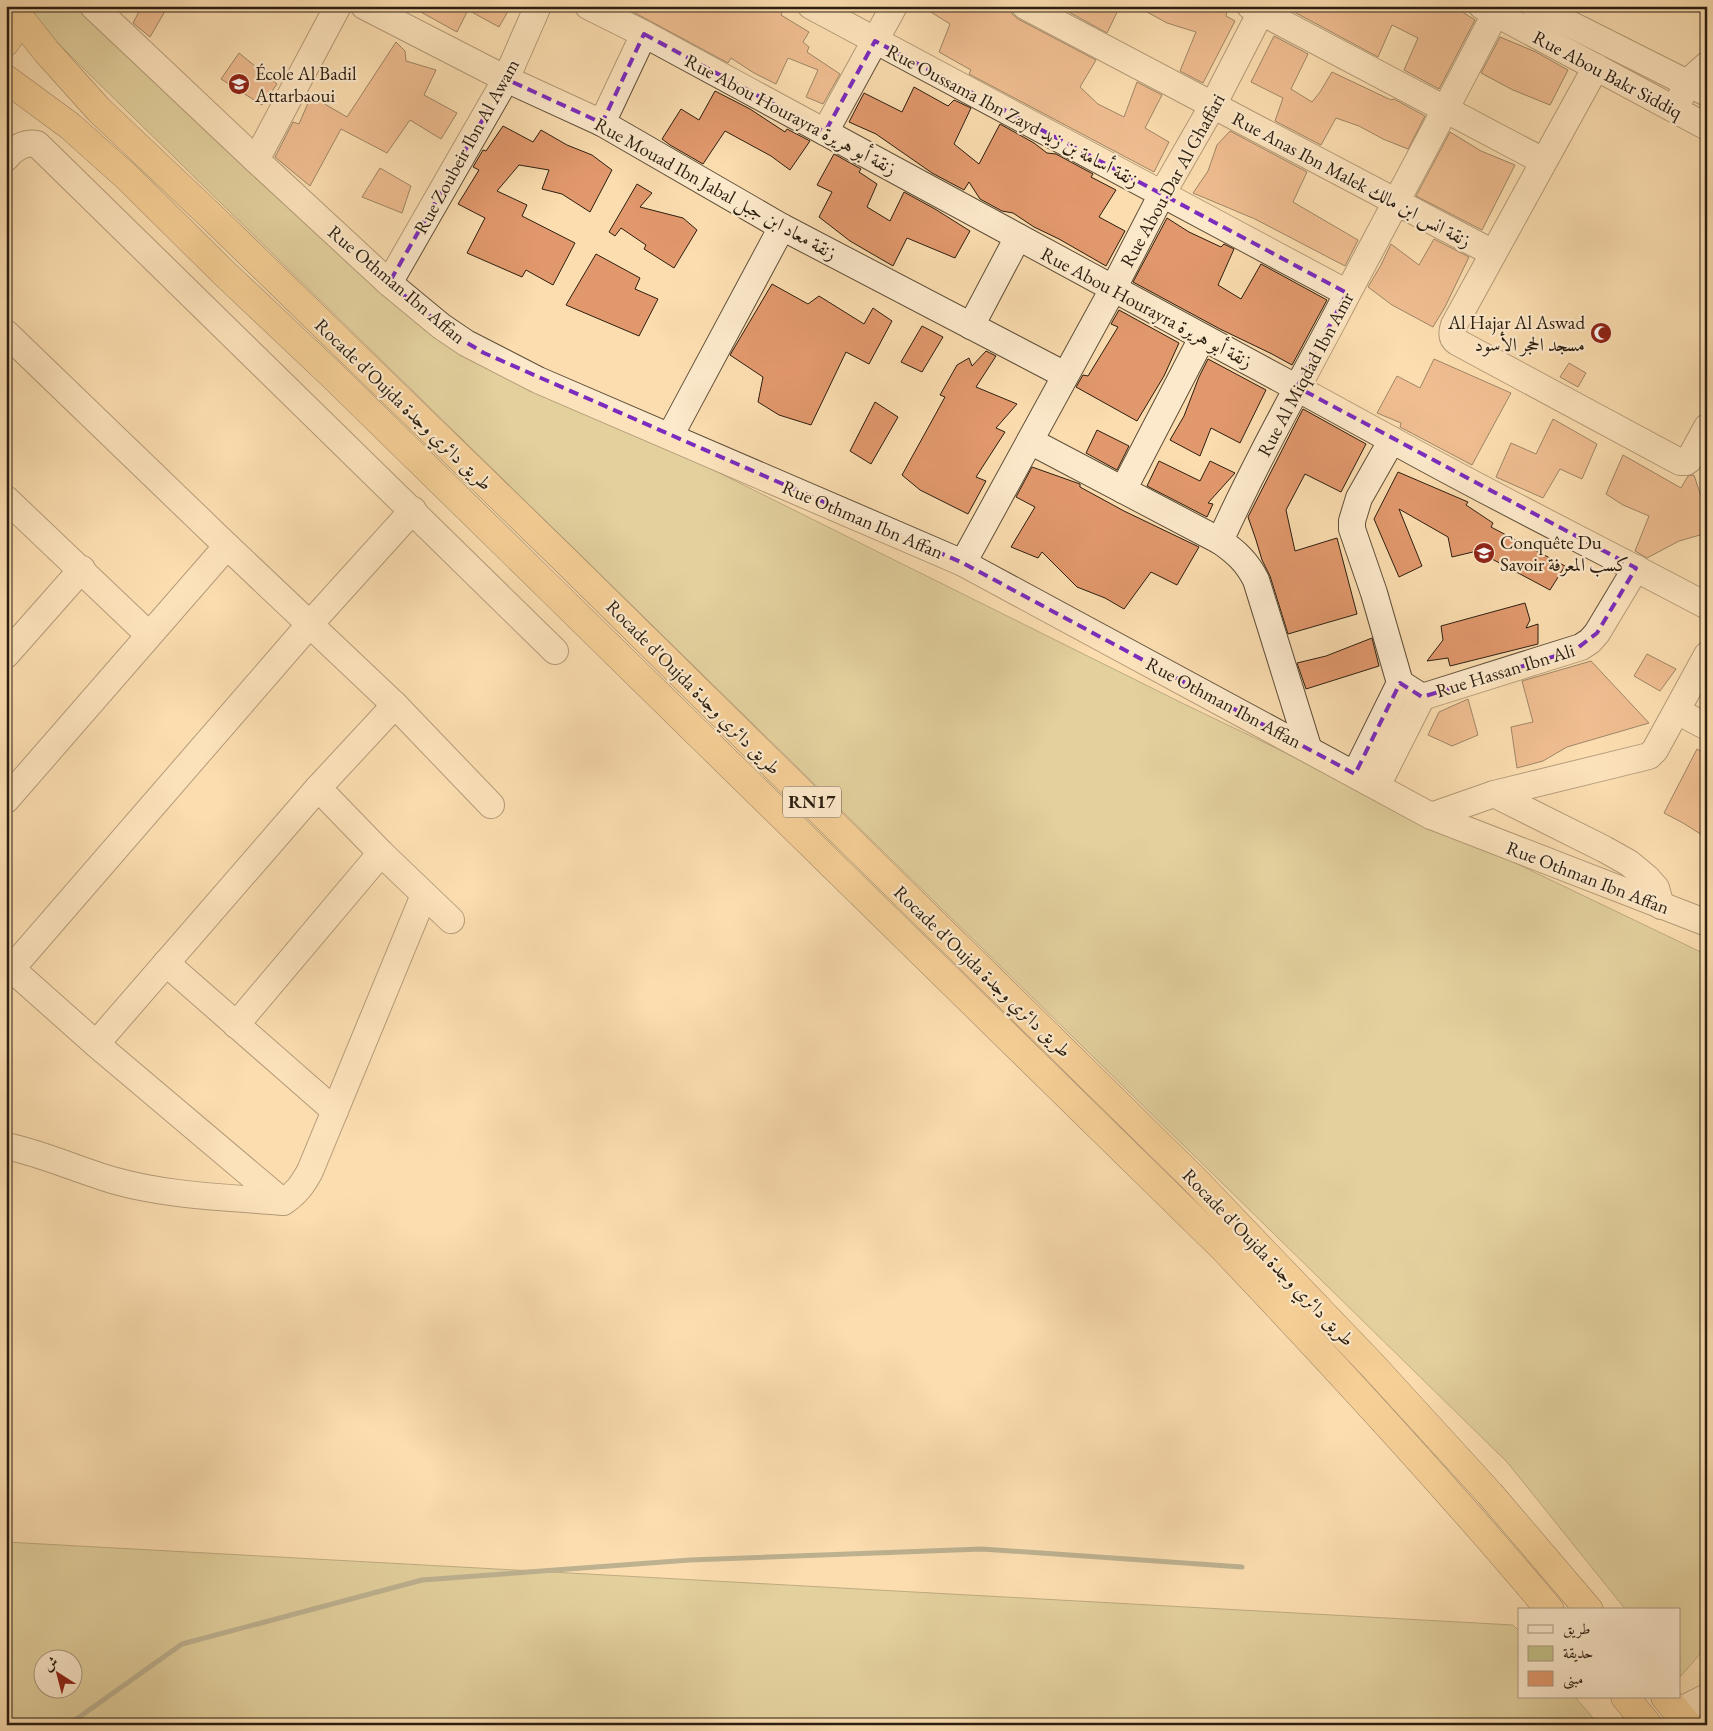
<svg xmlns="http://www.w3.org/2000/svg" width="1713" height="1731" font-family="'EB Garamond',Amiri,serif">
<rect width="100%" height="100%" fill="#fbddaf"/>
<filter id="stains"><feTurbulence type="fractalNoise" baseFrequency=".004" numOctaves="4"/><feColorMatrix values="0 0 0 0 .2 0 0 0 0 .09 0 0 0 0 .02 0 0 0 .5 -.17"/></filter>
<radialGradient id="worn" r=".72"><stop offset=".6" stop-color="#630" stop-opacity="0"/><stop offset="1" stop-color="#630" stop-opacity=".3"/></radialGradient>
<g fill="#c3c087" stroke="#776f4c" fill-rule="evenodd">
<path d="M 35,6 L 77,6 L 460,344 L 1184,704 L 1707,955 L 1707,1646 L 1680,1677 L 1679,1610 L 1626,1610 L 1507,1462 L 34,20 Z"/>
<path d="M 6,1542 L 1513,1625 L 1519,1631 L 1519,1697 L 1575,1697 L 1599,1725 L 6,1725 ZM 42,1658 L 72,1658 L 72,1688 L 42,1688 Z"/>
</g>
<g fill="none" stroke-linecap="round" stroke-linejoin="round">
<path stroke="#717d6b" stroke-width="5" d="M 68,1725 L 182,1644 L 422,1580 L 690,1560 L 982,1549 L 1242,1567"/>
</g>
<g fill="#e1986c" stroke="#2b1e10">
<path d="M 142,6 L 168,6 L 150,37 L 133,23 Z"/>
<path d="M 410,6 L 511,6 L 499,27 L 468,10 L 457,32 Z"/>
<path d="M 622,6 L 776,6 L 783,10 L 781,15 L 809,32 L 803,42 L 809,47 L 807,52 L 840,74 L 823,104 L 806,97 L 818,70 L 788,58 L 776,84 L 754,73 L 731,58 L 728,63 Z"/>
<path d="M 921,6 L 1010,6 L 1012,14 L 1018,19 L 1096,60 L 1080,87 L 1098,104 L 1124,117 L 1137,82 L 1162,95 L 1145,128 L 1169,142 L 1154,172 L 969,74 L 971,70 L 939,52 L 950,24 Z"/>
<path d="M 1058,6 L 1120,6 L 1107,33 Z"/>
<path d="M 1136,6 L 1216,6 L 1227,10 L 1226,16 L 1235,21 L 1203,83 L 1180,71 L 1196,32 L 1167,23 Z"/>
<path d="M 1283,6 L 1453,6 L 1475,20 L 1439,89 L 1404,70 L 1418,38 L 1392,25 L 1378,57 Z"/>
<path d="M 1274,36 L 1308,54 L 1291,89 L 1312,102 L 1320,92 L 1332,72 L 1391,100 L 1394,99 L 1425,116 L 1408,149 L 1383,139 L 1359,126 L 1336,118 L 1321,145 L 1275,121 L 1283,98 L 1251,82 Z"/>
<path d="M 1500,37 L 1536,52 L 1568,70 L 1550,105 L 1513,90 L 1481,73 Z"/>
<path d="M 396,42 L 405,51 L 406,61 L 436,70 L 424,95 L 457,113 L 441,139 L 410,120 L 387,153 L 341,129 L 310,186 L 275,157 L 293,122 L 299,124 L 311,96 L 347,117 Z"/>
<path d="M 239,53 L 277,84 L 262,105 L 221,79 Z"/>
<path d="M 914,87 L 948,106 L 954,100 L 971,108 L 954,144 L 979,164 L 1000,124 L 1034,143 L 1047,153 L 1056,154 L 1093,174 L 1091,177 L 1116,190 L 1099,217 L 1125,231 L 1106,266 L 1059,239 L 1034,227 L 1013,213 L 1002,211 L 980,199 L 969,182 L 964,190 L 932,173 L 876,134 L 849,122 L 864,93 L 902,112 Z"/>
<path d="M 715,91 L 750,109 L 785,132 L 787,129 L 810,141 L 790,170 L 771,156 L 725,131 L 703,164 L 670,145 L 662,139 L 681,109 L 699,120 Z"/>
<path d="M 503,126 L 533,142 L 541,130 L 567,145 L 592,155 L 612,170 L 590,212 L 562,194 L 542,189 L 549,170 L 519,165 L 497,191 L 527,205 L 522,216 L 575,243 L 553,285 L 526,270 L 522,277 L 467,253 L 485,218 L 458,204 L 479,170 L 473,167 L 483,150 L 486,151 Z"/>
<path d="M 1230,131 L 1307,172 L 1293,202 L 1358,240 L 1345,266 L 1255,219 L 1193,193 L 1208,171 L 1217,145 Z"/>
<path d="M 1450,132 L 1481,151 L 1515,165 L 1482,230 L 1416,196 Z"/>
<path d="M 834,154 L 861,169 L 859,172 L 877,184 L 867,207 L 890,221 L 904,192 L 935,209 L 970,231 L 955,258 L 907,238 L 893,266 L 850,241 L 819,217 L 832,192 L 817,185 Z"/>
<path d="M 380,168 L 411,186 L 402,213 L 362,197 Z"/>
<path d="M 637,184 L 652,193 L 640,207 L 683,218 L 697,230 L 674,268 L 644,249 L 646,245 L 621,228 L 615,236 L 609,232 Z"/>
<path d="M 1167,218 L 1189,232 L 1221,247 L 1224,244 L 1234,249 L 1218,285 L 1241,299 L 1261,264 L 1327,300 L 1292,365 L 1272,354 L 1220,329 L 1133,282 Z"/>
<path d="M 1434,239 L 1469,257 L 1445,307 L 1433,327 L 1392,305 L 1368,287 L 1381,265 L 1391,244 L 1419,265 Z"/>
<path d="M 596,254 L 640,278 L 635,289 L 658,299 L 639,336 L 566,305 Z"/>
<path d="M 772,284 L 808,304 L 819,296 L 864,324 L 873,308 L 892,321 L 869,364 L 846,352 L 811,425 L 779,415 L 758,402 L 763,377 L 730,355 Z"/>
<path d="M 1119,310 L 1179,343 L 1164,376 L 1137,421 L 1076,387 L 1083,375 L 1088,376 L 1118,327 L 1111,324 Z"/>
<path d="M 922,326 L 943,337 L 922,372 L 901,362 Z"/>
<path d="M 986,351 L 996,356 L 976,387 L 1017,404 L 996,428 L 1005,432 L 976,477 L 986,481 L 968,514 L 920,490 L 902,475 L 945,397 L 940,395 L 957,365 L 969,358 L 972,366 Z"/>
<path d="M 1208,359 L 1266,390 L 1240,443 L 1211,428 L 1200,456 L 1170,440 L 1184,416 L 1199,377 Z"/>
<path d="M 1434,359 L 1511,393 L 1472,465 L 1400,427 L 1401,423 L 1377,413 L 1397,376 L 1420,388 Z"/>
<path d="M 1569,363 L 1586,373 L 1578,387 L 1560,377 Z"/>
<path d="M 875,402 L 898,417 L 871,464 L 850,451 Z"/>
<path d="M 1303,409 L 1366,444 L 1341,492 L 1305,474 L 1286,510 L 1295,551 L 1337,538 L 1357,614 L 1288,634 L 1270,576 L 1262,560 L 1256,540 L 1248,517 Z"/>
<path d="M 1553,419 L 1597,444 L 1582,479 L 1560,469 L 1543,498 L 1496,477 L 1511,443 L 1536,454 Z"/>
<path d="M 1097,430 L 1129,446 L 1117,470 L 1086,453 Z"/>
<path d="M 1623,455 L 1681,488 L 1688,476 L 1694,475 L 1707,514 L 1707,533 L 1679,541 L 1647,558 L 1635,551 L 1649,516 L 1623,505 L 1606,494 Z"/>
<path d="M 1159,461 L 1200,481 L 1210,461 L 1235,473 L 1208,503 L 1213,504 L 1207,517 L 1147,486 Z"/>
<path d="M 1032,467 L 1080,484 L 1080,487 L 1124,511 L 1199,547 L 1177,585 L 1151,572 L 1124,609 L 1105,598 L 1077,587 L 1042,552 L 1038,558 L 1011,547 L 1035,507 L 1016,497 Z"/>
<path d="M 1398,472 L 1468,502 L 1466,505 L 1493,523 L 1491,527 L 1565,566 L 1550,590 L 1477,551 L 1452,557 L 1448,537 L 1399,509 L 1422,566 L 1399,577 L 1374,519 Z"/>
<path d="M 1525,603 L 1530,620 L 1526,628 L 1538,624 L 1538,644 L 1450,666 L 1448,658 L 1427,661 L 1443,640 L 1441,626 Z"/>
<path d="M 1372,638 L 1379,666 L 1306,689 L 1297,663 L 1326,656 Z"/>
<path d="M 1647,654 L 1676,669 L 1660,691 L 1634,676 Z"/>
<path d="M 1591,661 L 1649,723 L 1567,747 L 1543,761 L 1517,768 L 1511,727 L 1533,722 L 1522,681 Z"/>
<path d="M 1468,699 L 1478,735 L 1452,746 L 1428,735 L 1439,712 Z"/>
<path d="M 1697,749 L 1707,755 L 1707,838 L 1683,823 L 1664,813 Z"/>
</g>
<g fill="none" stroke-linecap="round" stroke-linejoin="round">
<g stroke="#5f4e38" stroke-width="28">
<g id="minor">
<path d="M 93,6 L 256,160 L 389,283 L 441,326 L 466,343 L 538,380 L 963,563 L 1431,816 L 1707,923"/>
<path d="M 364,6 L 506,79 L 602,123 L 782,227 L 1065,375"/>
<path d="M 588,6 L 644,34 C 893,169 1142,303 1390,439 C 1494,497 1602,550 1707,606"/>
<path d="M 811,6 L 1347,293"/>
<path d="M 1025,6 L 1493,253"/>
<path d="M 1250,6 L 1543,161"/>
<path d="M 1482,6 L 1707,127"/>
<path d="M 1534,6 L 1707,93"/>
<path d="M 1596,67 L 1454,325 C 1452,331 1451,338 1457,342 L 1680,462 L 1686,462 L 1689,460 L 1707,427"/>
<path d="M 1680,99 L 1687,83 L 1707,65"/>
<path d="M 602,123 L 644,34"/>
<path d="M 825,132 L 894,6"/>
<path d="M 6,158 C 14,148 25,142 37,144 L 555,651"/>
<path d="M 256,160 L 338,6"/>
<path d="M 389,283 L 506,79 L 538,6"/>
<path d="M 971,326 L 1018,237"/>
<path d="M 6,333 L 227,546 L 395,705 L 491,805"/>
<path d="M 670,436 L 782,227"/>
<path d="M 1392,440 L 1359,498 L 1352,521 L 1352,529 L 1374,593 L 1400,683 L 1422,697 L 1581,647 L 1590,641 L 1597,633 L 1636,568"/>
<path d="M 1030,441 L 1220,541"/>
<path d="M 1123,490 L 1202,338"/>
<path d="M 6,499 L 149,635"/>
<path d="M 963,563 L 1113,289 L 1162,194 L 1213,105 L 1264,6"/>
<path d="M 6,655 L 82,569"/>
<path d="M 1677,711 L 1707,727"/>
<path d="M 1308,747 L 1256,580 C 1247,562 1236,552 1220,541 C 1254,466 1294,394 1333,321 C 1388,216 1445,112 1499,6"/>
<path d="M 1355,774 L 1400,683"/>
<path d="M 1377,786 L 1422,697"/>
<path d="M 318,788 L 381,853 L 451,920"/>
<path d="M 1494,794 L 1604,849 L 1629,863 L 1647,878 L 1656,888 L 1661,906"/>
<path d="M 6,800 L 227,546"/>
<path d="M 1431,816 L 1494,794 L 1649,756 L 1655,750 L 1707,655"/>
<path d="M 166,963 L 335,1111"/>
<path d="M 6,964 L 96,1044 L 283,1202"/>
<path d="M 6,975 L 310,624 L 413,510"/>
<path d="M 236,1025 L 381,853"/>
<path d="M 96,1044 L 318,788 L 395,705"/>
<path d="M 6,1146 C 41,1153 78,1170 112,1180 C 167,1196 227,1197 283,1202 C 296,1194 303,1184 310,1171 L 424,895"/>
<path d="M 1677,1712 L 1707,1697"/>
</g>
</g>
<g stroke="#2b1e10" stroke-width="29">
<g id="highway">
<path d="M 16,13 L 46,51 L 99,110 L 213,218 L 564,559 L 1195,1180 L 1374,1367 L 1490,1494 L 1589,1610"/>
<path d="M 6,42 C 14,31 17,19 16,6"/>
<path d="M 6,79 L 70,126 L 127,177 L 223,272 L 333,376 L 525,564 L 1224,1249 C 1336,1367 1446,1486 1550,1610"/>
<path d="M 1625,1697 L 1648,1725"/>
<path d="M 1665,1697 L 1688,1725"/>
</g>
</g>
<use href="#minor" stroke="#fce9cb" stroke-width="26"/>
<use href="#highway" stroke="#eebe78" stroke-width="28"/>
</g>
<path d="M0 0H1713V1731H0ZM 644,34 L 825,132 L 875,41 L 1347,293 L 1297,387 L 1636,568 L 1597,633 L 1575,650 L 1422,697 L 1400,683 L 1355,774 L 963,563 L 484,353 L 454,335 L 389,283 L 506,79 L 602,123 Z" fill="#fbddaf" fill-opacity=".55" fill-rule="evenodd"/>
<path fill="none" stroke="#7b2cbf" stroke-width="4" stroke-dasharray="10 6" stroke-linejoin="round" d="M 644,34 L 825,132 L 875,41 L 1347,293 L 1297,387 L 1636,568 L 1597,633 L 1575,650 L 1422,697 L 1400,683 L 1355,774 L 963,563 L 484,353 L 454,335 L 389,283 L 506,79 L 602,123 Z"/>
<defs>
<g id="school-disc" transform="scale(1.125)"><circle r="9.5" fill="#8f2418" stroke="#fce9cb"/><path d="M0-5L7-2L0 1L-7-2ZM-4 1L0 2.5L4 1V4Q0 6-4 4Z" fill="#fff"/></g>
<g id="mosque-disc" transform="scale(1.125)"><circle r="9.5" fill="#8f2418" stroke="#fce9cb"/><path d="M3.5-4.9A6 6 0 1 0 3.5 4.9A5 5 0 1 1 3.5-4.9Z" fill="#fff"/></g>
</defs>
<g fill-rule="evenodd">
<use href="#school-disc" x="239" y="84"/>
<use href="#mosque-disc" x="1601" y="333"/>
<use href="#school-disc" x="1484" y="553"/>
</g>
<g text-anchor="middle" stroke-width="4.5" stroke-linejoin="round" paint-order="stroke">
<rect fill="#fce9cb" stroke="#6a5b48" stroke-width="1" x="783" y="786.5" width="58" height="31" rx="4"/>
<g font-size="18" font-weight="bold" fill="#2b1e10">
<text x="812" y="808">RN17</text>
</g>
<g font-size="19" fill="#2b1e10" stroke="#fce9cb" text-anchor="start">
<text x="255" y="80">École Al Badil<tspan x="255" dy="22">Attarbaoui</tspan></text>
<text x="1585" y="329" text-anchor="end">Al Hajar Al Aswad<tspan x="1585" dy="22">مسجد الحجر الأسود</tspan></text>
<text x="1500" y="549">Conquête Du<tspan x="1500" dy="22">Savoir كسب المعرفة</tspan></text>
</g>
<g font-size="19" fill="#2b1e10" stroke="#fce9cb">
<text transform="translate(1608 74) rotate(28)" y="7">Rue Abou Bakr Siddiq</text>
<text transform="translate(791 114) rotate(28)" y="7">Rue Abou Hourayra زنقة أبو هريرة</text>
<text transform="translate(1013 115) rotate(28)" y="7">Rue Oussama Ibn Zayd زنقة أسامة بن زيد</text>
<text transform="translate(466 146) rotate(-61)" y="7">Rue Zoubeir Ibn Al Awam</text>
<text transform="translate(1352 179) rotate(28)" y="7">Rue Anas Ibn Malek زنقة انس ابن مالك</text>
<text transform="translate(1172 180) rotate(-61)" y="7">Rue Abou Dar Al Ghaffari</text>
<text transform="translate(716 188) rotate(29)" y="7">Rue Mouad Ibn Jabal زنقة معاد ابن جبل</text>
<text transform="translate(397 284) rotate(40)" y="7">Rue Othman Ibn Affan</text>
<text transform="translate(1147 307) rotate(28)" y="7">Rue Abou Hourayra زنقة أبو هريرة</text>
<text transform="translate(1305 374) rotate(-62)" y="7">Rue Al Miqdad Ibn Amr</text>
<text transform="translate(404 404) rotate(44)" y="7">Rocade d'Oujda طريق دائري وجدة</text>
<text transform="translate(863 519) rotate(23)" y="7">Rue Othman Ibn Affan</text>
<text transform="translate(1505 670) rotate(-17)" y="7">Rue Hassan Ibn Ali</text>
<text transform="translate(694 687) rotate(45)" y="7">Rocade d'Oujda طريق دائري وجدة</text>
<text transform="translate(1224 702) rotate(28)" y="7">Rue Othman Ibn Affan</text>
<text transform="translate(1588 877) rotate(21)" y="7">Rue Othman Ibn Affan</text>
<text transform="translate(983 971) rotate(44)" y="7">Rocade d'Oujda طريق دائري وجدة</text>
<text transform="translate(1269 1257) rotate(46)" y="7">Rocade d'Oujda طريق دائري وجدة</text>
</g>
</g>
<rect width="1713" height="1731" fill="none" stroke="#fbddaf" stroke-width="25"/>
<rect x="8" y="8" width="1698" height="1716" fill="none" stroke="#2b1e10" stroke-width="2.5"/>
<rect x="12" y="12" width="1688" height="1706" fill="none" stroke="#2b1e10"/>
<rect x="1518" y="1608" width="162" height="90" fill="#fce9cb" stroke="#a89880"/>
<rect x="1528" y="1625" width="25" height="8" fill="#fce9cb" stroke="#a89880"/>
<text x="1563" y="1634" font-size="15" fill="#2b1e10">طريق</text>
<rect x="1528" y="1646" width="25" height="15" fill="#c3c087" stroke="#a89880"/>
<text x="1563" y="1658" font-size="15" fill="#2b1e10">حديقة</text>
<rect x="1528" y="1671" width="25" height="15" fill="#e1986c" stroke="#a89880"/>
<text x="1563" y="1684" font-size="15" fill="#2b1e10">مبنى</text>
<g transform="translate(58 1674) rotate(324)"><circle r="24" fill="#fce9cb" stroke="#a89880"/>
<path d="M0-4L9 19L0 12L-9 19Z" fill="#8f2418"/>
<text y="-8" font-size="14" font-weight="bold" text-anchor="middle" fill="#2b1e10">ش</text>
</g>
<rect width="100%" height="100%" filter="url(#stains)"/>
<rect width="100%" height="100%" fill="url(#worn)"/>
</svg>
